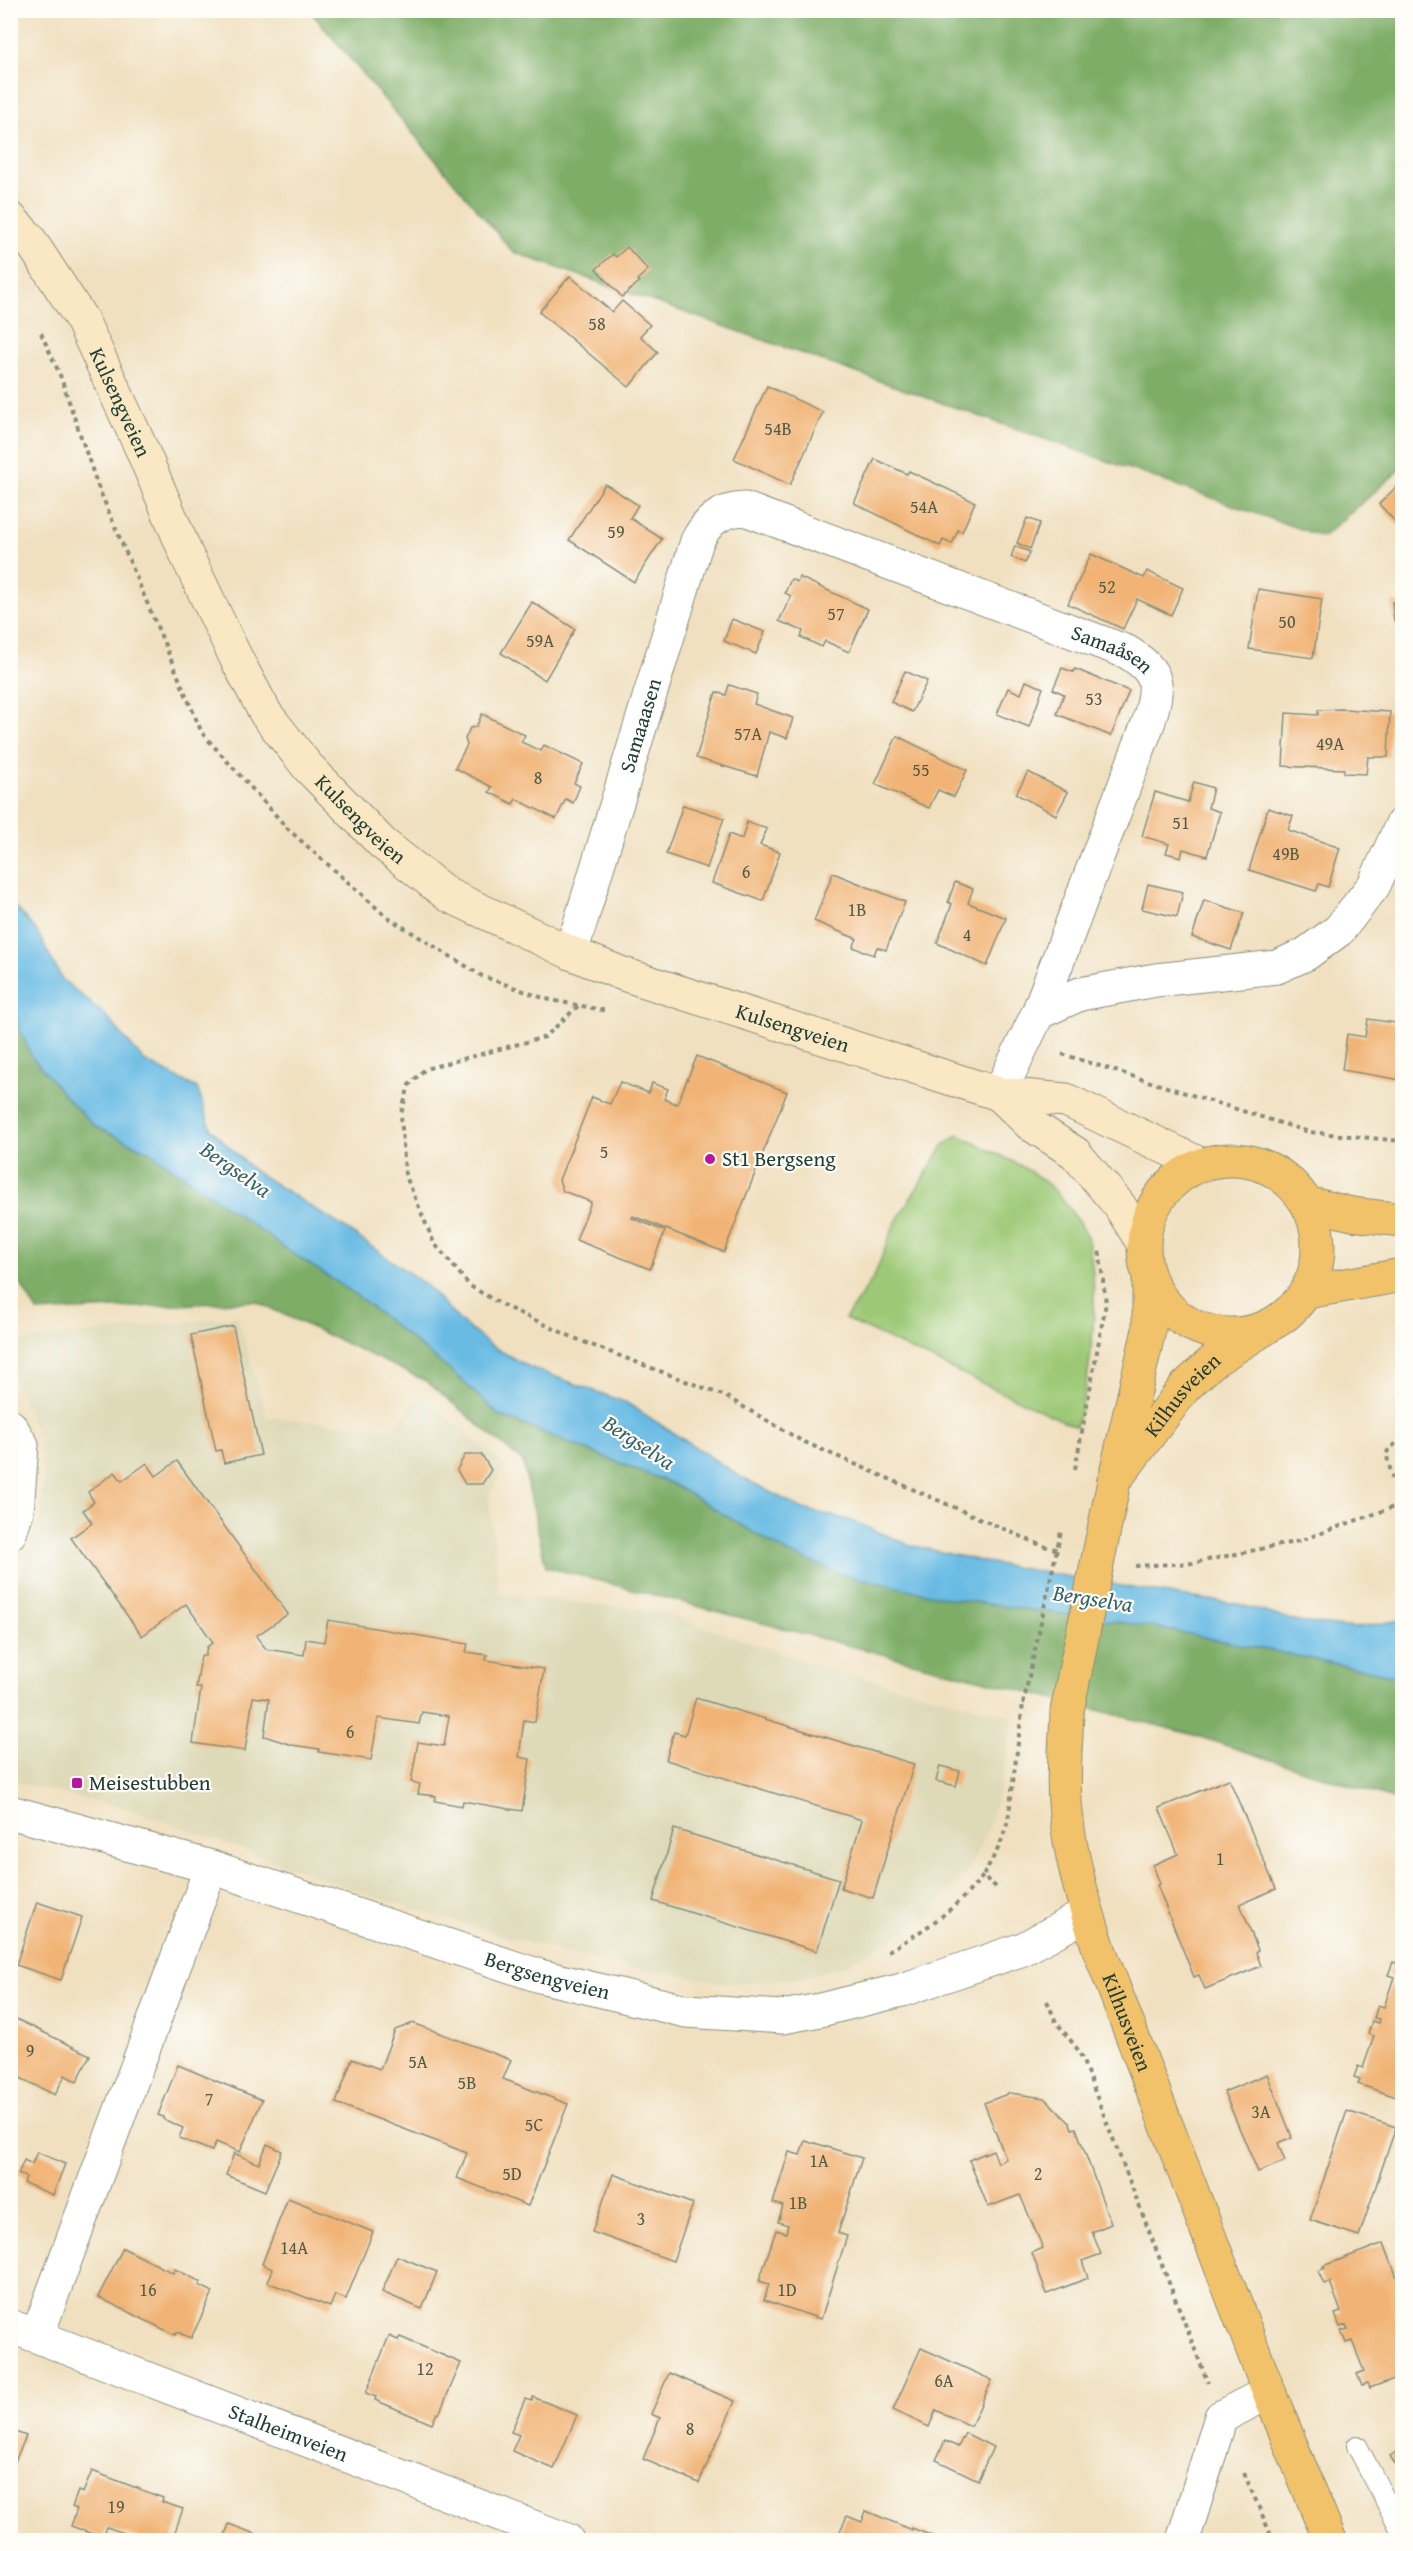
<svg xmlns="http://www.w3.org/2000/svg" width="1413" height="2551" font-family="'Gentium Book Plus',serif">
<rect width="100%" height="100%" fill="#fdfcf7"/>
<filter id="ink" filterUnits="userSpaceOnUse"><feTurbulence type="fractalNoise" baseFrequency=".0167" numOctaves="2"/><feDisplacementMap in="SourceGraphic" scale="12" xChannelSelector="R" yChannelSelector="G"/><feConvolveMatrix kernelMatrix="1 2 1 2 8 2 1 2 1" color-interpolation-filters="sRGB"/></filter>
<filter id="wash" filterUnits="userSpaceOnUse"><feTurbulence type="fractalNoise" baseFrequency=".008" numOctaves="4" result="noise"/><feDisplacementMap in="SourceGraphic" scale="24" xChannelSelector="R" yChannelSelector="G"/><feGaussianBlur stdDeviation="1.35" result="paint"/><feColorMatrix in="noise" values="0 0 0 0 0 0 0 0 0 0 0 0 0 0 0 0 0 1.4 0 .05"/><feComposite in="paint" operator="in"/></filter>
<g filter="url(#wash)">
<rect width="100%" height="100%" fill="#f0e0c0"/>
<path fill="#ded9b7" d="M 237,1316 L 267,1417 L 393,1429 L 420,1395 L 506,1466 L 489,1495 L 499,1594 L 657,1611 L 825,1668 L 1013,1716 L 1004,1771 L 988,1829 L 967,1873 L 925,1919 L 846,1965 L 798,1979 L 726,1983 L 609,1964 L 497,1934 L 369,1895 L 135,1811 L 11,1781 L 10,1602 L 42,1514 L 43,1478 L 40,1442 L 11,1371 L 11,1342 Z"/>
<path fill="#9dc976" stroke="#5e8355" stroke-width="1.5" d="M 958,1135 C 987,1150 1030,1166 1053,1189 C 1061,1196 1084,1228 1087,1237 C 1101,1293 1092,1372 1076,1427 L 845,1319 L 874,1277 L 894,1225 L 943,1146 Z"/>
<g fill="#7ead67" stroke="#4e754e" stroke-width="1.5">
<path d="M 310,11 L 1402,11 L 1402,468 L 1323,537 L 513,252 Z"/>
<path d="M 10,993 L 32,1057 L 94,1126 L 150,1152 L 289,1251 L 355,1294 L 457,1376 L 499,1415 L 673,1484 L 719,1511 L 947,1598 L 1153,1627 L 1391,1675 L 1402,1672 L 1402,1802 L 1194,1735 L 546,1567 L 523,1462 L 426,1381 L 255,1301 L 37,1312 L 11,1267 Z"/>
</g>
<path fill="#69bbe4" stroke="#447c8c" stroke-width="1.5" d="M 10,901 L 36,930 L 62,979 L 106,1016 L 144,1061 L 197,1088 L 211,1129 L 253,1170 L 345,1228 L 426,1285 L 461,1322 L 490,1345 L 529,1367 L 627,1403 L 741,1477 L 803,1509 L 849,1520 L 910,1545 L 985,1562 L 1179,1596 L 1238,1604 L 1299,1622 L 1355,1628 L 1402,1620 L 1402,1672 L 1392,1675 L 1153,1627 L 947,1598 L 844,1575 L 788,1553 L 673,1484 L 499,1415 L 457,1376 L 355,1294 L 289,1251 L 150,1152 L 94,1126 L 64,1095 L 32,1057 L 19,1028 L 11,993 Z"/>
<g id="blocks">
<g fill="#f1b476">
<path d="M 627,247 L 648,270 L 637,280 L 639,282 L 622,297 L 596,269 L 613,254 L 616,257 Z"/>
<path d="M 570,276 L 612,312 L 622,301 L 650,325 L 640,336 L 658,352 L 629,387 L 539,312 Z"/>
<path d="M 767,386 L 823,412 L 790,485 L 734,459 Z"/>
<path d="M 875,459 L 907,474 L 909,471 L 975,502 L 962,532 L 958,530 L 952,544 L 943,540 L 940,546 L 854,503 Z"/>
<path d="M 1402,481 L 1402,529 L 1379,504 Z"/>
<path d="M 605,484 L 638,505 L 630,518 L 662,539 L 634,582 L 569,540 Z"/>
<path d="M 1027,518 L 1040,523 L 1030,549 L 1017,543 Z"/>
<path d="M 1015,546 L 1030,552 L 1025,563 L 1011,557 Z"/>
<path d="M 1091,554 L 1144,578 L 1147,571 L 1183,588 L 1171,615 L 1137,599 L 1123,629 L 1068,604 Z"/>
<path d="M 799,577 L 868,609 L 849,652 L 825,641 L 822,647 L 801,637 L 803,631 L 779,621 L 791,596 L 785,593 L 791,579 L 797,582 Z"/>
<path d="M 1258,589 L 1322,599 L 1313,658 L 1249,649 Z"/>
<path d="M 532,602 L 575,629 L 545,680 L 501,653 Z"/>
<path d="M 1392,602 L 1402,603 L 1402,621 L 1394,621 Z"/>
<path d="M 732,619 L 765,632 L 756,654 L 724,641 Z"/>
<path d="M 1062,668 L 1073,672 L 1075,669 L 1129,691 L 1111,736 L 1057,714 L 1064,694 L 1053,689 Z"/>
<path d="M 905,671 L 927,681 L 912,712 L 891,702 Z"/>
<path d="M 1026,681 L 1043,688 L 1029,727 L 997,714 L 1008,688 L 1021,694 Z"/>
<path d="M 729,685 L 757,694 L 754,704 L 793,718 L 787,738 L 769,732 L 757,776 L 696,758 L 716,692 L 726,695 Z"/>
<path d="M 1342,709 L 1390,712 L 1388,757 L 1368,757 L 1366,774 L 1344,773 L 1344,769 L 1283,766 L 1286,713 L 1318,715 L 1318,710 Z"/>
<path d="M 482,714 L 525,735 L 521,742 L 541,751 L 544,745 L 583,764 L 574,783 L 580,786 L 573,803 L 566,799 L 556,819 L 516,799 L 513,804 L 489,792 L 492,787 L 455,768 L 467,745 L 465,739 L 470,728 L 476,727 Z"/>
<path d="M 897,736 L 967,770 L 954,797 L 938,790 L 929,808 L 875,784 Z"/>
<path d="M 1028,772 L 1068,792 L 1056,815 L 1016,794 Z"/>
<path d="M 1194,782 L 1213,788 L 1208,808 L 1220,812 L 1207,856 L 1183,849 L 1181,857 L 1166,853 L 1169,844 L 1142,836 L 1155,792 L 1188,802 Z"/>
<path d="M 683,805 L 724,818 L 707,868 L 666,854 Z"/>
<path d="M 1268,808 L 1293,816 L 1288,830 L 1340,848 L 1328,887 L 1319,884 L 1316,891 L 1249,870 Z"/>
<path d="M 747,822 L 767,829 L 760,845 L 780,852 L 763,901 L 712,883 L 729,834 L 742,839 Z"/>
<path d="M 833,873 L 905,902 L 886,950 L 877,947 L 874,955 L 853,947 L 857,939 L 814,921 Z"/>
<path d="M 955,882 L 973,889 L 968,903 L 1006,918 L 987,966 L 937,943 L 952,904 L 948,902 Z"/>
<path d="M 1148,884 L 1183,892 L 1177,917 L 1142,909 Z"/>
<path d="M 1204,900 L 1244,913 L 1231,950 L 1192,937 Z"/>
<path d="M 1397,1016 L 1402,1017 L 1402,1080 L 1342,1070 L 1347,1034 L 1365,1037 L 1368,1019 L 1396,1023 Z"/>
<path d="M 697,1056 L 787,1092 L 724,1252 L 633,1216 L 632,1218 L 665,1231 L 650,1269 L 576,1240 L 591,1202 L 563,1191 L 559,1180 L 592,1097 L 610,1104 L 620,1082 L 649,1093 L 652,1083 L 668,1089 L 664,1099 L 677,1104 Z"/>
<path d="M 233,1326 L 261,1455 L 224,1463 L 221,1450 L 216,1451 L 191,1335 Z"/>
<path d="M 465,1455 L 482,1455 L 491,1470 L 482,1484 L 465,1484 L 457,1470 Z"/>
<path d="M 177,1461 L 288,1614 L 256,1636 L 266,1649 L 304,1655 L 306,1639 L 324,1642 L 328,1620 L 468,1644 L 466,1652 L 487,1655 L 486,1660 L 544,1669 L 535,1722 L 524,1720 L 519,1757 L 530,1759 L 522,1811 L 463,1801 L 462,1806 L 435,1801 L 436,1796 L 418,1794 L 420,1784 L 411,1782 L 418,1742 L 444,1746 L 449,1716 L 422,1712 L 419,1724 L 378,1718 L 371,1760 L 319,1752 L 319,1749 L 292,1745 L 264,1736 L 269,1699 L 253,1697 L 245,1751 L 193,1743 L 201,1688 L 196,1688 L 201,1656 L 205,1656 L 207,1647 L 213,1642 L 186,1604 L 142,1636 L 71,1538 L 92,1523 L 83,1510 L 94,1502 L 88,1492 L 115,1472 L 122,1481 L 147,1463 L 156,1476 Z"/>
<path d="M 696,1698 L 914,1764 L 873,1898 L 841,1888 L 862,1820 L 666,1760 L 674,1732 L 685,1735 Z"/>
<path d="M 940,1766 L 960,1771 L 956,1786 L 936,1781 Z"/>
<path d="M 1229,1779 L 1276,1889 L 1240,1904 L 1258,1950 L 1256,1952 L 1261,1966 L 1205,1989 L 1199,1975 L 1194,1977 L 1157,1885 L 1160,1884 L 1153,1865 L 1178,1854 L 1159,1808 Z"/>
<path d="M 674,1829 L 839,1879 L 817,1951 L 653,1901 Z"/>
<path d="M 37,1902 L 82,1917 L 61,1980 L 16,1965 Z"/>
<path d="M 1400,1959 L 1402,1960 L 1402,2099 L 1358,2084 L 1360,2079 L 1354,2077 L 1358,2066 L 1363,2068 L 1374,2036 L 1368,2034 L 1372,2021 L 1379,2023 L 1380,2019 L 1374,2018 L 1378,2005 L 1384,2007 L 1394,1977 L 1388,1975 L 1393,1962 L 1398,1964 Z"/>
<path d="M 10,2016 L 90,2055 L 77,2082 L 65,2075 L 55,2095 L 10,2073 Z"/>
<path d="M 413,2023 L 511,2060 L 503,2079 L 568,2104 L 528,2206 L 457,2178 L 467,2153 L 336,2103 L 352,2059 L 380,2069 L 395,2030 Z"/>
<path d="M 178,2065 L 262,2100 L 240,2152 L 216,2142 L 212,2151 L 179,2138 L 183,2128 L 163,2119 L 163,2117 L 158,2115 Z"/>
<path d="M 1267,2074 L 1292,2137 L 1278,2143 L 1285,2161 L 1258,2172 L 1224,2092 Z"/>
<path d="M 1010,2093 L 1044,2098 L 1070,2123 L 1072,2129 L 1076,2128 L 1111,2224 L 1092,2232 L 1101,2254 L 1082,2261 L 1088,2278 L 1047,2294 L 1032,2253 L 1043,2248 L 1020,2195 L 988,2207 L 969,2160 L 993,2150 L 998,2163 L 1006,2159 L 984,2103 Z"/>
<path d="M 1347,2111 L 1396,2127 L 1359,2236 L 1310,2220 Z"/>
<path d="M 805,2140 L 862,2158 L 838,2233 L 847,2236 L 821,2319 L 764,2300 L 769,2284 L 759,2281 L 776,2230 L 786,2233 L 788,2225 L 778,2222 L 783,2206 L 773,2203 L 789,2152 L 800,2155 Z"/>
<path d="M 267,2144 L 282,2151 L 265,2191 L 226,2175 L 234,2153 L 259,2164 Z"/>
<path d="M 37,2152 L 65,2164 L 53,2195 L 24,2183 L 26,2177 L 18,2174 L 24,2160 L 32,2164 Z"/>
<path d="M 613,2174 L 693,2204 L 673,2261 L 592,2232 Z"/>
<path d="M 288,2198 L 373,2232 L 346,2299 L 335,2295 L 330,2307 L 267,2282 L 272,2269 L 262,2264 Z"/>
<path d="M 1384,2243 L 1402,2291 L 1402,2376 L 1370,2388 L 1368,2383 L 1362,2385 L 1357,2374 L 1364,2371 L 1352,2341 L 1346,2343 L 1341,2331 L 1348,2329 L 1346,2325 L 1340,2327 L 1335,2314 L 1341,2312 L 1330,2282 L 1324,2284 L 1318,2271 L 1325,2268 L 1323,2266 Z"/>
<path d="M 123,2248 L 173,2273 L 175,2269 L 201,2282 L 199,2285 L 213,2292 L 191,2338 L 177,2332 L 175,2335 L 98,2297 Z"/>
<path d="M 397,2256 L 437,2272 L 422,2309 L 382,2292 Z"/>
<path d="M 389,2336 L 398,2340 L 400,2337 L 461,2363 L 439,2414 L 437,2413 L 432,2424 L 375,2400 L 376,2397 L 366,2393 Z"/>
<path d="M 921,2348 L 992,2380 L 971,2426 L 936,2410 L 929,2427 L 893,2410 Z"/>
<path d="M 669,2373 L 735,2401 L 699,2483 L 643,2459 L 660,2418 L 651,2414 Z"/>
<path d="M 533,2397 L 577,2415 L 554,2469 L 512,2451 L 519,2435 L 511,2432 L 525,2399 L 532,2401 Z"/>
<path d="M 10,2430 L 26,2436 L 11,2471 L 14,2472 L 11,2479 Z"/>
<path d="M 965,2433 L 993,2447 L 978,2480 L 936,2460 L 945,2441 L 958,2447 Z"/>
<path d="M 1402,2448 L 1402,2476 L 1390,2456 Z"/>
<path d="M 92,2471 L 163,2498 L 162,2502 L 183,2509 L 172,2540 L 148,2538 L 143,2540 L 107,2527 L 103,2538 L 71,2526 L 77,2509 L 72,2507 L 78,2491 L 83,2493 Z"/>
<path d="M 866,2511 L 912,2530 L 912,2528 L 938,2538 L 937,2540 L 836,2540 L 847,2516 L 862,2522 Z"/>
<path d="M 229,2524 L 271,2540 L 223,2540 Z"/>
</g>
</g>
</g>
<g filter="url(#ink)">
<use href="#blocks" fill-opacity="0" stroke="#888e7a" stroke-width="1.5"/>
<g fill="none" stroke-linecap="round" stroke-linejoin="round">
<g stroke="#888e7a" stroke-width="22">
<path id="lane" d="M 1357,2446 L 1402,2532"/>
</g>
<g stroke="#888e7a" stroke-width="35">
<g id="street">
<path id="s1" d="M 571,953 L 697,541 C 708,520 721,510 745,509 L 1127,652 C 1161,673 1159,685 1149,721 L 1038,1013 L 999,1094"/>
<path d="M 1038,1013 L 1080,994 L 1156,980 L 1277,967 L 1306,954 L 1339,930 L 1374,885 L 1402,824"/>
<path d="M 10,1426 L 22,1445 L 17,1511 L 10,1533"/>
<path id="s2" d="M 10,1812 L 211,1867 L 540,1976 L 686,2011 L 783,2017 L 820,2010 L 902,1990 L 1023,1949 L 1087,1914"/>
<path id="s3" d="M 10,2326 L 567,2540"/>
<path d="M 37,2336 L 211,1867"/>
<path d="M 1183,2540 L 1221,2417 L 1269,2392"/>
</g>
</g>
<g stroke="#888e7a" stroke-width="35">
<g id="secondary">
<path id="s4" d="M 10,218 L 28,237 L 82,320 L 143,452 L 187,556 L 237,660 L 266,714 L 308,767 L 382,843 L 448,895 L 571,953 L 623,974 L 999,1094 L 1066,1100 L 1200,1164"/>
<path d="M 999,1094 L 1030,1124 L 1075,1153 L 1119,1205 L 1143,1243"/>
</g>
</g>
<g stroke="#888e7a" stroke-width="35">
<g id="primary">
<path d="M 1117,1469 L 1149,1330 L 1149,1280"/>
<path id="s5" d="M 1114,1481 L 1185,1387 L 1213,1361 L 1266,1328"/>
<path id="s6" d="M 1067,1711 C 1066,1745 1062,1780 1066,1813 C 1071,1861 1085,1907 1100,1952 L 1269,2392 L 1330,2540"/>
</g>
</g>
<g stroke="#888e7a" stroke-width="35">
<g id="highway">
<circle cx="1231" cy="1247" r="87"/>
<path d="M 1307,1203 L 1352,1214 L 1402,1220"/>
<path d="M 1307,1292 L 1402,1275"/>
</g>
</g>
<g stroke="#888e7a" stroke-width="4" stroke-dasharray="4.5 4.5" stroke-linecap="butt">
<path d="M 41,333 L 60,375 L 97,484 L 202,733 L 289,830 L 387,917 L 482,976 L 546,999 L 607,1011"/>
<path d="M 578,1006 L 545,1037 L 425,1069 L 409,1085 L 401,1114 L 405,1174 L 434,1243 L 470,1286 L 506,1307 L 581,1341 L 725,1396 L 802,1441 L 1043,1546 L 1060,1550"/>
<path d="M 1062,1054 L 1309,1132 L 1402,1141"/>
<path d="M 1402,1437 L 1386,1453 L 1393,1480 L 1402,1485"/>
<path d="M 1075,1469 L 1106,1303 L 1099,1249"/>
<path d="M 1135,1566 L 1193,1563 L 1299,1541 L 1402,1504"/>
<path d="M 996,1887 L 983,1876 L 1000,1845 L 1008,1821 L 1023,1704"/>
<path d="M 888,1951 C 924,1931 957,1908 983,1876"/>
<path d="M 1047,2001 L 1056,2022 L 1079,2051 L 1208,2383"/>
<path d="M 1244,2473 L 1273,2540"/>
</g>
<use href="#lane" stroke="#fff" stroke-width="20"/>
<use href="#street" stroke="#fff" stroke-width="33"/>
<use href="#secondary" stroke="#fae7c3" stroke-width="33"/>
<use href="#primary" stroke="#f2c26a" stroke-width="33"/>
<use href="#highway" stroke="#f2c26a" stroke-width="33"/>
<g stroke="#888e7a" stroke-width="35" stroke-linecap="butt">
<path id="primary-bridge" d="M 1067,1711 L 1114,1481"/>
</g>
<path stroke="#888e7a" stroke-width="4" stroke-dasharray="4.5 4.5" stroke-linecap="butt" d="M 1023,1704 L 1061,1531"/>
<use href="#primary-bridge" stroke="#f2c26a" stroke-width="33"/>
</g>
</g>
<g fill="#b5179e" stroke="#fdfcf7" stroke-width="2">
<circle cx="710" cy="1159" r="6"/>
<rect x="71" y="1777" width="12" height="12" rx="3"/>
</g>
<g text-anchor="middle" stroke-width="4.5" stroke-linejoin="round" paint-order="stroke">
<g font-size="18" fill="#545b44">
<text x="597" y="330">58</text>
<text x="778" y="435">54B</text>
<text x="924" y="513">54A</text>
<text x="616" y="538">59</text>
<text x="1107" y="593">52</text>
<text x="836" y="620">57</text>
<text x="1287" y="628">50</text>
<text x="540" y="647">59A</text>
<text x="1094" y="705">53</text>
<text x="748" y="740">57A</text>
<text x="1330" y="750">49A</text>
<text x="921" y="776">55</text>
<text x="538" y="784">8</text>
<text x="1181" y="829">51</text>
<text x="1286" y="860">49B</text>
<text x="746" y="878">6</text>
<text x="857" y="916">1B</text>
<text x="967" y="941">4</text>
<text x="604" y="1158">5</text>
<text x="350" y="1738">6</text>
<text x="1220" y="1865">1</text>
<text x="30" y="2057">9</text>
<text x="418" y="2068">5A</text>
<text x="467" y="2089">5B</text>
<text x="209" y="2105">7</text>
<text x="1261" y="2118">3A</text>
<text x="534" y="2131">5C</text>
<text x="819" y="2167">1A</text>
<text x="512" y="2180">5D</text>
<text x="1038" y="2180">2</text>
<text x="798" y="2209">1B</text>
<text x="641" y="2225">3</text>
<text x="294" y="2254">14A</text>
<text x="148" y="2296">16</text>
<text x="787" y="2296">1D</text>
<text x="425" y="2375">12</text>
<text x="944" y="2387">6A</text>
<text x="690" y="2435">8</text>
<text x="116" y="2513">19</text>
</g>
<g font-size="21" fill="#1f3d34" stroke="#fdfcf7">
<text dy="7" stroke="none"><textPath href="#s4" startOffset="216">Kulsengveien</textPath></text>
<text dy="7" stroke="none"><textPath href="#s1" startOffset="885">Samaåsen</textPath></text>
<text dy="7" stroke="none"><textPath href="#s1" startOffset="238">Samaaasen</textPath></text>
<text dy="7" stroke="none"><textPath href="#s4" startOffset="702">Kulsengveien</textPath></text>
<text dy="7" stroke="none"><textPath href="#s4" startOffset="1188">Kulsengveien</textPath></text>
<text dy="7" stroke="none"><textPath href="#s5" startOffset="110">Kilhusveien</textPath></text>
<text dy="7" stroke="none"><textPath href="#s2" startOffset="562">Bergsengveien</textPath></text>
<text dy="7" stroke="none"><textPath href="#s6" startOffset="321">Kilhusveien</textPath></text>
<text dy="7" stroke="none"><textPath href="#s3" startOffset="298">Stalheimveien</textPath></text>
</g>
<g font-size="21" fill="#1f3d34" stroke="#fdfcf7" text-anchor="start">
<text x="722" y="1166">St1 Bergseng</text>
<text x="89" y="1790">Meisestubben</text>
</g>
<g font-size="22" font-style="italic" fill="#356369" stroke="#fdfcf7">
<text transform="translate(236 1169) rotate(35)" y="8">Bergselva</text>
<text transform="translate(639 1442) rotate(33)" y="8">Bergselva</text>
<text transform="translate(1093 1598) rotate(9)" y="8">Bergselva</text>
</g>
</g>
<rect width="1413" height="2551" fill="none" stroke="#fdfcf7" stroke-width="36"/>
</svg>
